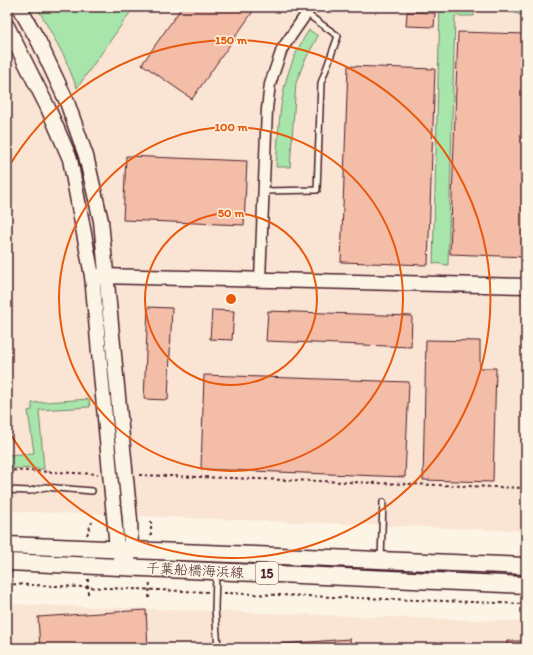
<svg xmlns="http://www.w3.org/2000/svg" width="533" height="655" font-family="Itim,'Klee One',sans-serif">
<rect width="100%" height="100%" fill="#fcf5e5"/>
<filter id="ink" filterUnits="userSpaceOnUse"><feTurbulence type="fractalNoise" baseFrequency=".025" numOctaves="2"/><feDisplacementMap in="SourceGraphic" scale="8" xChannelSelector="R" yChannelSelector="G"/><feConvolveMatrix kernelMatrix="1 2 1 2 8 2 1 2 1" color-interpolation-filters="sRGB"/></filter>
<g filter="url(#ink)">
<g fill="#fae4d3">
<path d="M 7,7 L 526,7 L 526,531 L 7,511 Z"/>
<path d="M 7,604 L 526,622 L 526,648 L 7,648 Z"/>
</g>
<g fill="#a8e5ab" stroke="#79826b">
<path d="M 37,7 L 134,7 L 77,88 L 64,56 Z"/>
<path d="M 440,7 L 465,7 L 474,9 L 474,16 L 455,16 L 448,265 L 433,263 Z"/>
<path d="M 497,7 L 526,7 L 526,17 L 515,13 L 498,10 Z"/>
<path d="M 309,30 L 318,36 L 304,62 L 296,83 L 290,167 L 276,167 C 280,113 279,76 309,30 Z"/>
<path d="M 89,399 L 90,407 L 39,410 L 44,469 L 7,468 L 7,455 L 34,453 L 28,411 L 32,410 L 32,403 Z"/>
</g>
<g fill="#f4bda8" stroke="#4a1f2b">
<path d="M 182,7 L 256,7 L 192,99 L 142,64 Z"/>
<path d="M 407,12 L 435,13 L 434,27 L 406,26 Z"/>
<path d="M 458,32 L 526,34 L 526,257 L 450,254 Z"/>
<path d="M 348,66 L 435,69 L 428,265 L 341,262 Z"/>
<path d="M 126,156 L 247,161 L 244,225 L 123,220 Z"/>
<path d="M 148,307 L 172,308 L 168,400 L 144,399 Z"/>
<path d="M 212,310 L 234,311 L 232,340 L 210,339 Z"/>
<path d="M 268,311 L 412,316 L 411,347 L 266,341 Z"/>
<path d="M 426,340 L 480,341 L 480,368 L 496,368 L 493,482 L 423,480 Z"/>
<path d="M 204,375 L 409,382 L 405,477 L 201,469 Z"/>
<path d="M 146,610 L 148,648 L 40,648 L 38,617 Z"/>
<path d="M 350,639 L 351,648 L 254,648 L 254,646 Z"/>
<path d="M 507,641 L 526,641 L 526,648 L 506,648 Z"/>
</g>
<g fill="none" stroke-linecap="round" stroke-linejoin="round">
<g stroke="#4a1f2b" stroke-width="8">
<g id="lane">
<path d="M 264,191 L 317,190 L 321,83 L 338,36 L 307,14"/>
<path d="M 7,490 L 30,491 L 45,487 L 92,491"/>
<path d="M 381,559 L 383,502"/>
<path d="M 216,574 L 215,609 L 218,648"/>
</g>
</g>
<g stroke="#4a1f2b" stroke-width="13">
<path id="street" d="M 260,279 L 267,109 L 270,84 L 282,49 L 311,7"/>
</g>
<g stroke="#4a1f2b" stroke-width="17">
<g id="secondary">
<path d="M 19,7 L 39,42 L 67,102 L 86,156 L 101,221 L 130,520 L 131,549 L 125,567"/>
<path d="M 7,26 L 48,108 L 70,159 L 92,276 L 117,549 L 122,559"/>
<path d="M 99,276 L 526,286"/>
</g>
</g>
<g stroke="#4a1f2b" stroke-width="19">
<g id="primary">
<path d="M 7,545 L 526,566"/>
<path d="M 7,562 L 526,585"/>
</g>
</g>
<g stroke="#4a1f2b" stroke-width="2" stroke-dasharray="3 3" stroke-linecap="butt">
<path d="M 7,470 L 98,474"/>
<path d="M 139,475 L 526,488"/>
<path d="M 151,521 L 151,537"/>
<path d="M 87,535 L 92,522"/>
<path d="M 88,579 L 88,595"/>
<path d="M 7,584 L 208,592"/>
<path d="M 224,593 L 526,604"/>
<path d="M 149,598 L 150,581"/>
</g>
<use href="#lane" stroke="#fcf5e5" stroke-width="5"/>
<use href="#street" stroke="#fcf5e5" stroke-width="10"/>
<use href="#secondary" stroke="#fcf5e5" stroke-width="14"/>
<use href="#primary" stroke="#fcf5e5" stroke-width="16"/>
</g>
</g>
<g fill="none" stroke="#e8590c" stroke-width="2">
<circle cx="231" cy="299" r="86"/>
<circle cx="231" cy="299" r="172"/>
<path d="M8 168A259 259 0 1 1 8 430"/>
</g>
<g text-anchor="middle" stroke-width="3" stroke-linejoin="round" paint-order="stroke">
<rect fill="#fcf5e5" stroke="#7f5f63" stroke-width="1" x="256" y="562" width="22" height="22" rx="3"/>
<g font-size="13" font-weight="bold" fill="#4a1f2b">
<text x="267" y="578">15</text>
</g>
<g font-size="14" fill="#4a1f2b" stroke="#fcf5e5">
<text transform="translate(195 570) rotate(3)" y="5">千葉船橋海浜線</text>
</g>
</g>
<circle cx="231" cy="299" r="6" fill="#e8590c" stroke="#fcf5e5" stroke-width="2"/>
<g font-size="12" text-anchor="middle" font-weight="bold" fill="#e8590c" stroke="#fcf5e5" stroke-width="3" stroke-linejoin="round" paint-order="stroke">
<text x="231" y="44">150 m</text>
<text x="231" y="131">100 m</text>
<text x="231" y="217">50 m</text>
</g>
<rect width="533" height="655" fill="none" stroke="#fcf5e5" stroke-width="24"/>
<rect x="12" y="12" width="509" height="631" fill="none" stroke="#4a1f2b" stroke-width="1.5" filter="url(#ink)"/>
</svg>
